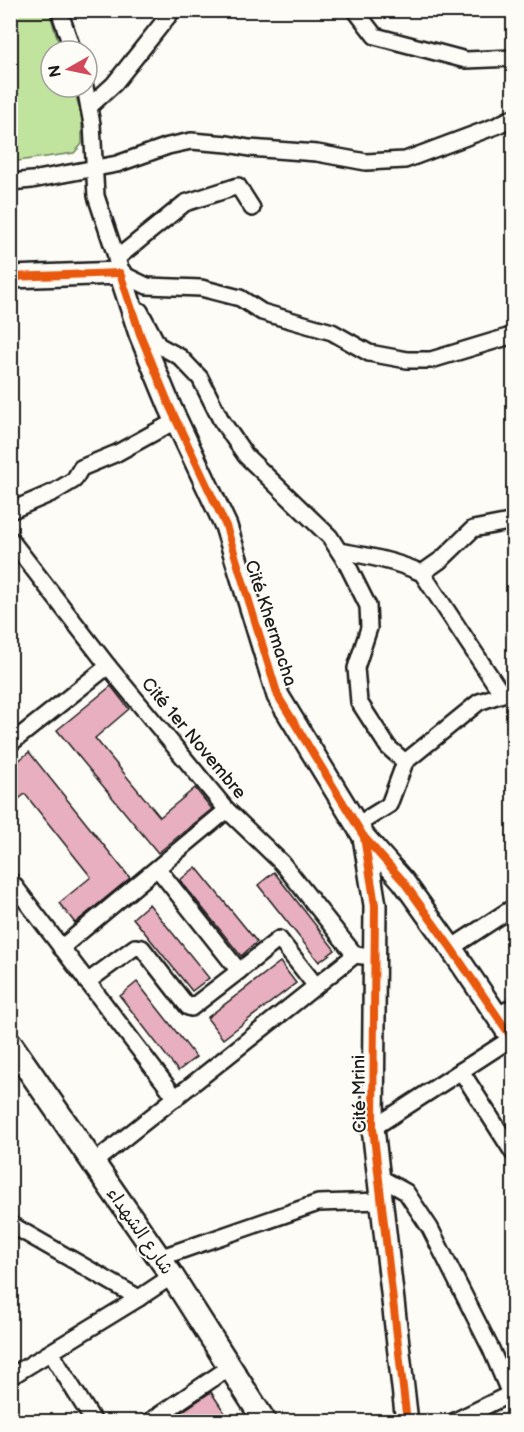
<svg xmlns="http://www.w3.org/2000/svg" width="524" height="1432" font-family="'Balsamiq Sans','Playpen Sans Arabic',sans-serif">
<rect width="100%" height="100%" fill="#fdfcf7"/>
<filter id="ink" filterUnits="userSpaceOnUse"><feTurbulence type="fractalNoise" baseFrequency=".0167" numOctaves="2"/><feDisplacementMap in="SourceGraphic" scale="12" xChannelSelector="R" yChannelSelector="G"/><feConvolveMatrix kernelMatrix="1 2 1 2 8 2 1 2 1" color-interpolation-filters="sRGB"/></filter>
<g filter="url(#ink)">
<path fill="#c0e39d" stroke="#6e805c" stroke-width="1.5" d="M 10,11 L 49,11 L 61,51 L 51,51 L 51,87 L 73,87 L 82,116 L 82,144 L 74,153 L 11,162 Z"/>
<g fill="#e8afc1" stroke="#1c1c1c" stroke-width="1.5">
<path d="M 111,686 L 129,709 L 95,738 L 160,817 L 195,788 L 212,809 L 158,853 L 57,730 Z"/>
<path d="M 29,752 L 130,878 L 75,923 L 59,903 L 91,877 L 25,794 L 10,806 L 10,768 Z"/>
<path d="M 196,867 L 257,942 L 241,956 L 180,880 Z"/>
<path d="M 274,872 L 335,950 L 319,962 L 258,885 Z"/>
<path d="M 149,904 L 209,978 L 192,991 L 133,918 Z"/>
<path d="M 280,962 L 296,983 L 223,1039 L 207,1018 Z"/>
<path d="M 137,982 L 196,1057 L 178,1071 L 120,996 Z"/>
<path d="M 211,1392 L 231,1422 L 211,1422 L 207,1416 L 198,1422 L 185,1422 L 180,1413 Z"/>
</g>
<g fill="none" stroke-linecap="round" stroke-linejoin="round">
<g stroke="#1c1c1c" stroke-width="20">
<g id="street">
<path d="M 59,10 L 73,51"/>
<path d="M 355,10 L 375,36 L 466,60 L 514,58"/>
<path d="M 85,87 L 92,124 L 96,196 L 124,280"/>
<path d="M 89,107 L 114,84 L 173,10"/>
<path d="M 10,182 L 32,180 L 117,164 L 168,146 L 191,141 L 228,144 L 249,148 L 317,153 L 366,162 L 405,160 L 496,126 L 514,117"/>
<path d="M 116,259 L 185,203 L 238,186 L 252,208"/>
<path d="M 120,273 L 147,286 L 201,288 L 240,298 L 262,312 L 332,332 L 369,353 L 407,360 L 431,360 L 514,335"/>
<path d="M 140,311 L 158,345 L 180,357 L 200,378 L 221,420 L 246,456 L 330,537 L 347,564 L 368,606 L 369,628 L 356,668 L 359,702 L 388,747 L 405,762"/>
<path d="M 10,511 L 54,492 L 74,480 L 81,468 L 117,453 L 177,420"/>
<path d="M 10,539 L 108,666 L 227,810 L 282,863 L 355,955"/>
<path d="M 339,551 C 369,556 395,561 422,573 L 502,694"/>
<path d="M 422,573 L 442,559 L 473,529 L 514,521"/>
<path d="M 10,744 L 108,666"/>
<path d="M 357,825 L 389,805 L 405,762 L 479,702 L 514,690"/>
<path d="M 158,869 L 239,971 L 279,939 L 316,986"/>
<path d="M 10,880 L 176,1098"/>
<path d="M 61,948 L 227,810"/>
<path d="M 451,948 L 514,907"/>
<path d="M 87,982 L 135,947 L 142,948 L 188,1007 L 191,1008 L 239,971"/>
<path d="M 497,1016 L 514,1006"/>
<path d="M 461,1071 L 514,1154"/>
<path d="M 373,1128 L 512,1038"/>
<path d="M 93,1163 L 355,955 L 363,956"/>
<path d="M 379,1177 L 406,1192 L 430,1228 L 491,1349 L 510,1394 L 453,1422"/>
<path d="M 10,1224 L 139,1298"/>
<path d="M 159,1258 L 318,1203 L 381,1201"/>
<path d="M 51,1353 L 94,1422"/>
<path d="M 10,1377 L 139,1298 L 172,1276"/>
<path d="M 149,1422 L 230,1367"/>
</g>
</g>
<g stroke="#1c1c1c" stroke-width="26">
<g id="secondary">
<path d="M 10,277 L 120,273 L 140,334 L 170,407 L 226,526 L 278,696 L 364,837 L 403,881 L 451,948 L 514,1041"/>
<path d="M 364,837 L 375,905 L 373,1128 L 407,1422"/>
</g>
</g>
<g stroke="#1c1c1c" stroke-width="27">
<path id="primary" d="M 10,1043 L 172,1276 L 265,1422"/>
</g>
<use href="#street" stroke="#fdfcf7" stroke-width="15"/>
<use href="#secondary" stroke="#fdfcf7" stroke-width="21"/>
<use href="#primary" stroke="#fdfcf7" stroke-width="22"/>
<g stroke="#fdfcf7" stroke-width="11">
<g id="cycleway">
<path d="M 10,277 L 120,273 L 140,334 L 170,407 L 226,526 L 278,696 L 364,837 L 403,881 L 451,948 L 514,1041"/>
<path d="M 364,837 L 375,905 L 373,1128 L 407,1422"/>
</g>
</g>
<use href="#cycleway" stroke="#e8590c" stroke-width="8"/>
</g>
</g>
<g text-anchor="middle" stroke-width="4.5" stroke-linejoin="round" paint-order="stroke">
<g font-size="18" fill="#1c1c1c" stroke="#fdfcf7">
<text transform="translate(271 623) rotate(72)" y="6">Cité Khermacha</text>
<text transform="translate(194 738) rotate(50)" y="6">Cité 1er Novembre</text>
<text transform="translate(359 1094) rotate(-91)" y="6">Cité Mrini</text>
<text transform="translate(140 1231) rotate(55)" y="6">شارع الشهداء</text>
</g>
</g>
<rect width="524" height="1432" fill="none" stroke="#fdfcf7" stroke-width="36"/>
<rect x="18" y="18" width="488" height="1396" fill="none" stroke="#1c1c1c" stroke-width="2" filter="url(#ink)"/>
<g transform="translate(69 69) rotate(261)"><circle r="28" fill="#fdfcf7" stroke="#a3a29f" stroke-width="1.5"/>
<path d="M0-4.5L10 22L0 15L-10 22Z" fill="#d1495b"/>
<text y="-9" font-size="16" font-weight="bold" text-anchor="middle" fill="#1c1c1c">N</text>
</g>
</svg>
